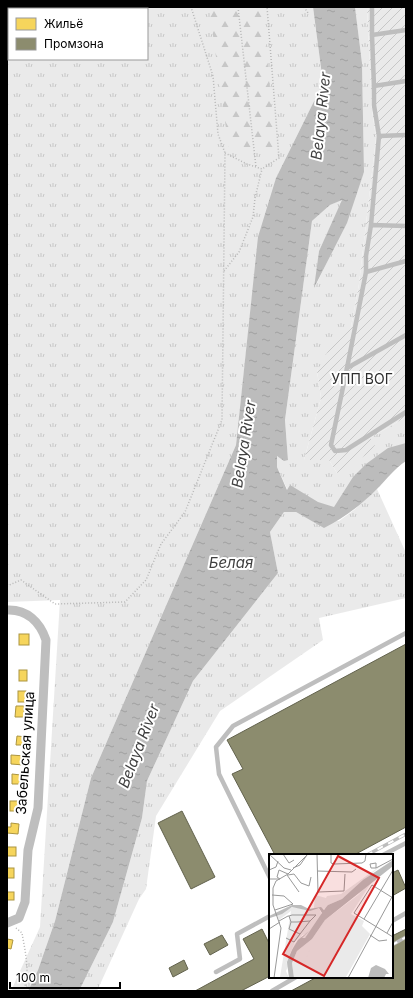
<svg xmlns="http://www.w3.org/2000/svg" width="413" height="998" font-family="Inter,sans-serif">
<defs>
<pattern id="grass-tufts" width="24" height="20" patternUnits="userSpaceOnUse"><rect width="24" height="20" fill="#eaeaea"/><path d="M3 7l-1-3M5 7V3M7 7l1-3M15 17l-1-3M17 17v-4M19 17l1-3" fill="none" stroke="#c7c7c7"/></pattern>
<pattern id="forest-firs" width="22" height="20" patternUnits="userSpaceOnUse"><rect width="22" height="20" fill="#eaeaea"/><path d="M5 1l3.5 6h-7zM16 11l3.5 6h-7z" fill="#c7c7c7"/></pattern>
<pattern id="garden-furrows" width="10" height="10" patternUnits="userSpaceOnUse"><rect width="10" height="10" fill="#eaeaea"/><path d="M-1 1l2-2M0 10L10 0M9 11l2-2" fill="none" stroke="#c7c7c7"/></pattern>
<pattern id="water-ripples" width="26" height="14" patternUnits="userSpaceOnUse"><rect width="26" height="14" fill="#bcbcbc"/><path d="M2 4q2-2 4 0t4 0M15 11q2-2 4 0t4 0" fill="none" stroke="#a0a0a0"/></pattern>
</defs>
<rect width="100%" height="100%" fill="#fff"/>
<g fill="url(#grass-tufts)" fill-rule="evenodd">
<path d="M 7,7 L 313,7 L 323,83 L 276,178 L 252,297 L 236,445 L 91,778 L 55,921 L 38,970 L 28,991 L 11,991 L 40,927 L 60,600 L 7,602 ZM 9,9 L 147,9 L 147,59 L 9,59 Z"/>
<path d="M 355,7 L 367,7 L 372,110 L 376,138 L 359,284 L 351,327 L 317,371 L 321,398 L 304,460 L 329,460 L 337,473 L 370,438 L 406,417 L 406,448 L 336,510 L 288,491 L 277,467 L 277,456 L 288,460 L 285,420 L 312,221 L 330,205 L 343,199 L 319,251 L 315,287 L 329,258 L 364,172 L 362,63 Z"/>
<path d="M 377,489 L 406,553 L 406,598 L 319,618 L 323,640 L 220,711 L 156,816 L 146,889 L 139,899 L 97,991 L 79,991 L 113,922 L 142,818 L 147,781 L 193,681 L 278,573 L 270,532 L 284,512 L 296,512 L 311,520 L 339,521 L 354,510 Z"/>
</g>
<path fill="url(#forest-firs)" d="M 209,7 L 263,7 L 275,148 L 229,150 Z"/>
<path fill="url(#garden-furrows)" d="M 367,7 L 406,7 L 406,417 L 370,438 L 375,445 L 369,453 L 337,473 L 329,460 L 304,460 L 321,398 L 317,371 L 338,333 L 351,327 L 359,284 L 376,138 L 372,110 Z"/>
<path fill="url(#water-ripples)" d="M 313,7 L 355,7 L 362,63 L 364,172 L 347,223 L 314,288 L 319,251 L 342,200 L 330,205 L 312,221 L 285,420 L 288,460 L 284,461 L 277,456 L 277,467 L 287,490 L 290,485 L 318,502 L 334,507 L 353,477 L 366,464 L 388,448 L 406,443 L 406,461 C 394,469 387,479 377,489 C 361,505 344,518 324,528 L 296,512 L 284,512 L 270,532 L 278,573 L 193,681 L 147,781 L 142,818 L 113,922 L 79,991 L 28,991 L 38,970 L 55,921 L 91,778 L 236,445 L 258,237 L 276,178 L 323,83 Z"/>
<g fill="#f6d55c" stroke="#ac9540">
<rect x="19" y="634" width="10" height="11"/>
<rect x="19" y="670" width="8" height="11"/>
<rect x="18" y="691" width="8" height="11"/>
<path d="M 16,706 L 24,706 L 24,717 L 15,717 Z"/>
<path d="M 17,736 L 27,737 L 27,745 L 16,745 Z"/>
<path d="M 11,755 L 25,756 L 24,765 L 11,764 Z"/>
<path d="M 12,774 L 21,775 L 20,784 L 12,784 Z"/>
<rect x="10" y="801" width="10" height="10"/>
<path d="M 11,823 L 19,824 L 18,834 L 7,833 L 7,827 L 11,827 Z"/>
<rect x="7" y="847" width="9" height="9"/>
<rect x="7" y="868" width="7" height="10"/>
<rect x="7" y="892" width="7" height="8"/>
<path d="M 7,939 L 13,940 L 11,949 L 7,948 Z"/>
</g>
<g fill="#8c8c6e" stroke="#62624d">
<path d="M 406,644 L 406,827 L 354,855 L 275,855 L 232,774 L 243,769 L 227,740 Z"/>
<path d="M 182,811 L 215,877 L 191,889 L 158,823 Z"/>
<path d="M 398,870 L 406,888 L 392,896 L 392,873 Z"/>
<path d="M 262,929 L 270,945 L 270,976 L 241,991 L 195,991 L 254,959 L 243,939 Z"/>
<path d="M 406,929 L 406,991 L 291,991 L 317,977 L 392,977 L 392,936 Z"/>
<path d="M 222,935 L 228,945 L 210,955 L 204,944 Z"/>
<path d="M 184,960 L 188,969 L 173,977 L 169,968 Z"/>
</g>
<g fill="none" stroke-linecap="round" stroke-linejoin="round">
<g stroke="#b8b8b8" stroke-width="1.5" stroke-dasharray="1 2" stroke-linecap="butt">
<path d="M 238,7 L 256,167"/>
<path d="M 304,7 L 308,13"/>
<path d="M 225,153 L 247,164 L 262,169 L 279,158 L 267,7"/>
<path d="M 224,271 L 239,252 L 253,217 L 255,198 L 262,169"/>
<path d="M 7,586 L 21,580 L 55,604 L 125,602 L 146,580 L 161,544 L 185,512 L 222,420 L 225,153 L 218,134 L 213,76 L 191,7"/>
<path d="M 16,928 L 22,933 C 25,951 31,974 23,991"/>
</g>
<g stroke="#bebebe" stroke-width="4.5">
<path d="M 372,7 L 372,35"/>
<path d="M 374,86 L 372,35 L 406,30"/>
<path d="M 379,136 L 374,105 L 374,86 L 406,81"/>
<path d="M 371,225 L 379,136 L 406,135"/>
<path d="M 366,272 L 406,261"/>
<path d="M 406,335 L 347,368 L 331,445 L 335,451 L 346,450 L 406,412"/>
<path d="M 347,368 L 366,272 L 366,256 L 371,225 L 406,226"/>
<path d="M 383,855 L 406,843"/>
<path d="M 270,878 L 219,774 L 216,747 L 233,726 L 406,633"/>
<path d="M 392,921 L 406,913"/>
<path d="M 216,972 L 240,959 L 237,934 L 270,916"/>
<path d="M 272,991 L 296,977"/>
</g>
<path stroke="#bebebe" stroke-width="9" d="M 7,610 C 27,609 40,622 46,640 L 38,808 L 28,850 L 25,902 L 19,918 L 7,923"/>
<g stroke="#bdbdbd" stroke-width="3.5">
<g id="rail">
<path d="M 367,855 L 406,834"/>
<path d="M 392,945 L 406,937"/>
</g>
</g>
<use href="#rail" stroke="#fff" stroke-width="2" stroke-dasharray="6" stroke-linecap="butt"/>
</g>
<g text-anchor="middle" stroke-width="4" stroke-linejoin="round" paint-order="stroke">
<g font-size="14" fill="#2f2f2f" stroke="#fff">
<text x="362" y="384">УПП ВОГ</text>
</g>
<g font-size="14" fill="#000" stroke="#fff">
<text transform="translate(25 753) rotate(-86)" y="5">Забельская улица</text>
</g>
<g font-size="15" font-style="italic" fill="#404040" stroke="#fff">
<text transform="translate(321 116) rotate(-84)" y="5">Belaya River</text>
<text transform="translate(244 444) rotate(-81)" y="5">Belaya River</text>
<text x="231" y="568">Белая</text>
<text transform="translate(139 746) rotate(-69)" y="5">Belaya River</text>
</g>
</g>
<g transform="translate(269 854)">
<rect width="124" height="124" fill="#fff"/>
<path d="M 114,10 L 73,45 L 59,51 L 58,55 L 45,54 L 46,41 L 57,44 L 58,42 L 72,40 ZM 124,12 L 102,29 L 82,60 L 95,67 L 93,72 L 101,80 L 77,123 L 25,124 L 23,109 L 28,97 L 43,85 L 56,66 L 89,41 L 104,25 ZM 24,53 L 39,56 L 50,54 L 53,61 L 36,84 L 32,84 L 37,80 L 33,81 L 17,117 L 20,124 L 10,124 L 17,123 L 17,110 L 25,91 L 48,59 L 22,57 L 10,66 L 8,61 Z" fill="#eaeaea"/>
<path d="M 36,93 L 41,95 L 33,115 L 27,113 Z" fill="#eaeaea"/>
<path d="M 22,57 L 48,57 L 50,61 L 26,88 L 17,110 L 17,124 L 11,123 Z" fill="#eaeaea"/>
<path d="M 124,6 L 124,12 L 56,66 L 43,85 L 28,97 L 23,109 L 25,124 L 20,124 L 18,108 L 23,96 L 29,86 L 40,77 L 33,84 L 36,84 L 53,59 L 50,54 L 41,57 L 23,53 L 13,60 L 1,64 L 0,62 L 23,51 L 32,51 L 40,55 L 52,53 L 55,56 L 59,51 L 73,45 L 94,26 ZM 107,111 L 116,115 L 120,120 L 117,120 L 115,124 L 99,124 L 102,114 Z" fill="#bcbcbc"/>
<path fill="none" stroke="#999" stroke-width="1" d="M 0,0 L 15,14 L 22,16M 14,0 L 20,9 L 25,6M 48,0 L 49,38 L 75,37 L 76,20M 62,0 L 62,9 L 65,10 L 93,9 L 96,7 L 97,0M 24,14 L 31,11 L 38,1M 107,14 L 107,9 L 101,10 L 102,14 L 107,14 L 109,13 L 124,5M 0,16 L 7,13 L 9,7M 48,17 L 83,18 L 87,15M 18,21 L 30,38M 19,21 L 25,20 L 32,29 L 40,32 L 42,23M 0,25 L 11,25 L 8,23 L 10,16 L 19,20M 3,41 L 15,42 L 24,50 L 6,56M 124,44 L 103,31 L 85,59 L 124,83M 95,65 L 124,16M 10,67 L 19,62 L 20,62 L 23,61 L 47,61 L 41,67 L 28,68 L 22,68 L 20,62M 22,68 L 20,75 L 31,80 L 41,67M 0,75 L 11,68M 118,79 L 124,68M 101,81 L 110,87 L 118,86M 17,84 L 25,88 L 31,80M 5,124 L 12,74 L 4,51 L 4,34 L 7,27 L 19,20 L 39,0M 79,124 L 124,41"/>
<path fill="#d62828" fill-opacity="0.15" stroke="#d62828" stroke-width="2" d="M 69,2 L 110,24 L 55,122 L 14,100 Z"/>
<rect width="124" height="124" fill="none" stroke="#000" stroke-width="2"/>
</g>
<rect width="413" height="998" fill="none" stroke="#000000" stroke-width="16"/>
<rect x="8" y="8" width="140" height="52" fill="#ffffff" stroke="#999999"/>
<rect x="16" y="18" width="20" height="12" fill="#f6d55c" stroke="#999999"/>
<text x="44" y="28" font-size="12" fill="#000000">Жильё</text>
<rect x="16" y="38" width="20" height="12" fill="#8c8c6e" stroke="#999999"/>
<text x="44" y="48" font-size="12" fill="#000000">Промзона</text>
<path d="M10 982v6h110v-6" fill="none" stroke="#000000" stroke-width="2"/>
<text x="16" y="982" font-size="12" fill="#000000" stroke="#ffffff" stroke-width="3" paint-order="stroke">100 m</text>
</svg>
